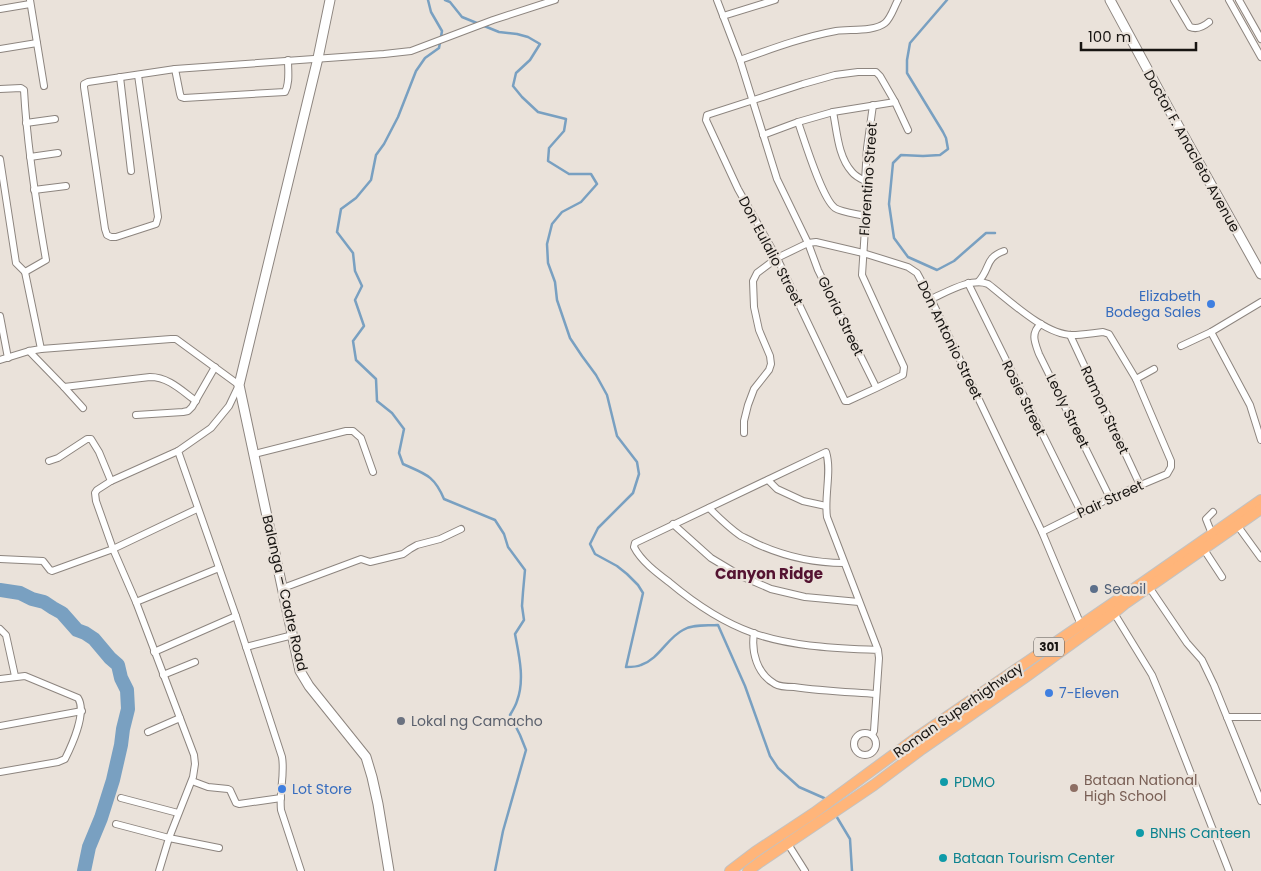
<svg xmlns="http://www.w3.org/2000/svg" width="1261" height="871" font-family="Poppins,sans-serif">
<rect width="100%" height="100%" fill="#eae2da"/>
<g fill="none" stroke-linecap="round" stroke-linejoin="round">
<g stroke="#79a0c1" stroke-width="2.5">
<path d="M 428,0 L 431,12 L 442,31 L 439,48 L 425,58 L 416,71 L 398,117 L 384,144 L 376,155 L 371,180 L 356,198 L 341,209 L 337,232 L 353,253 L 355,271 L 362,286 L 355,300 L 364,326 L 353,341 L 356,360 L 376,379 L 377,401 L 392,413 L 404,429 L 399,453 L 403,464 C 425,474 434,475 444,499 L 495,520 L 504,534 L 508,547 L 525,570 L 523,592 L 522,606 L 524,620 L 515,634 C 519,655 525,680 517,701 C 516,705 513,710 510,715 L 520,735 L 526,750 L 503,831 L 495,871"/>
<path d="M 445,0 L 450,2 L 462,17 L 499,32 L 517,34 L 528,37 L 540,44 L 530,60 L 516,73 L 513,86 L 522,97 L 538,112 L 566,119 L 564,131 L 549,148 L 548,161 L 569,174 L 591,174 L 597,184 L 581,202 L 562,212 L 552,224 L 547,244 L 548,263 L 555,282 L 557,300 L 570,338 L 582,356 L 596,375 L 607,395 L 617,436 L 637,462 L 639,474 L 633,493 L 598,528 L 590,544 L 595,554 L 617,566 L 627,574 L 638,585 L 643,593 L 626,667 C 631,667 637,667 641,665 C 659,659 667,638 683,630 C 693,624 707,626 718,625 L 745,686 L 770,756 L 778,768 L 799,787 L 824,798 L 826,801"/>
<path d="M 947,0 L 910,43 L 907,60 L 907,73 L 943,132 L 946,138 L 948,149 L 940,155 L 923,156 L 901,155 L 893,163 L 889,204 L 894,238 L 908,257 L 937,270 L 954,261 L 986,233 L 995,233"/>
<path d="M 835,814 L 850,839 L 852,871"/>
</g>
<path stroke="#79a0c1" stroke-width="14" d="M 0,590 L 20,593 L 32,599 L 44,602 L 53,608 L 62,613 L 77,630 L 85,633 L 94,639 L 110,658 L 118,665 L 121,678 L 127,690 L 128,709 L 123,729 L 121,745 L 113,780 L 101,818 L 89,847 L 84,871"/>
<g stroke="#8d857f" stroke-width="8">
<g id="street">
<path d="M 30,0 L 44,86"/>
<path d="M 717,0 L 740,60 L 777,179 L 808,243 L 818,270 L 876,387"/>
<path d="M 1174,0 L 1190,27 C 1197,30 1203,27 1209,22"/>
<path d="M 1229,0 L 1261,57"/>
<path d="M 1239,0 L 1261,39"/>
<path d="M 0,9 L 30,4"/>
<path d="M 723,16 L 775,0"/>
<path d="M 0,49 L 37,43"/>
<path d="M 740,60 C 771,49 803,37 836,31 C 849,29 874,32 885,23 C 891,18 894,7 898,0"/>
<path d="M 175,69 L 180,94 L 181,97 L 184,98 L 285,92 C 290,83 288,71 288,60"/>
<path d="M 138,75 L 158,217 L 156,224 L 116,237 L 111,237 L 107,235 L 105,229 L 84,87 L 84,84 L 88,82 L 175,69 L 384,54 L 411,51 L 493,20 L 555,0"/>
<path d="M 120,77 L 131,171"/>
<path d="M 0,89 L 21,88 L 24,90 C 27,147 36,203 46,260 L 25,272"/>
<path d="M 873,105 L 867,148 L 865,181 L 867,197 L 862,275 L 904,367 L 903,375 C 885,384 866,393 848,401 L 845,401 L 777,258 L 738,189 L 706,120 L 707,115 L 803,84 L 835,75 L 858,72 L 876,72 L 880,76 L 895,102 L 908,130"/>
<path d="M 833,112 C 837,131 838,157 852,172 C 855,176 861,179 865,181"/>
<path d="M 798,122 C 804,139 822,199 835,208 C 841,212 857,214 865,216"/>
<path d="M 26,123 L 55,119"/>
<path d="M 763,135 L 798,122 L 833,112 L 895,102"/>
<path d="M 30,157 L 58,153"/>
<path d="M 0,159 L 16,263 L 25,272 L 41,349"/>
<path d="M 34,190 L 66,186"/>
<path d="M 978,282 C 991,269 984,258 1004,251"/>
<path d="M 968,283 L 1081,512"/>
<path d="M 931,299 C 947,292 972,277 988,284 C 1009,300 1045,335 1072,335 C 1082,335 1093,333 1103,332 L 1109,334 L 1136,379 L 1171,461 L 1171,467 L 1167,474 L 1110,498 L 1042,532"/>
<path d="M 0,316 L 8,358"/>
<path d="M 1041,324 C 1030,333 1035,343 1039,354 L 1110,498"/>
<path d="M 1211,332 L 1250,405 L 1261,440"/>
<path d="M 1070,335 L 1140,485"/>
<path d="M 1181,346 L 1211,332 L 1261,302"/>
<path d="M 29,351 L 64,387 L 150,377 C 169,377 182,391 196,401"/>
<path d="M 0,360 L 29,351 L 41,349 L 171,339 L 176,339 L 239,385 L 229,406 L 211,428 L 178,451 L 236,616 L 282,757 C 285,775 279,792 281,810 L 301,871"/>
<path d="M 1136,379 L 1154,369"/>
<path d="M 64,387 L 83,408"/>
<path d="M 136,415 L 183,412 L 188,411 L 192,407 L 215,367"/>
<path d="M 744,433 L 744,421 L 748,405 L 754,389 L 769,370 L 771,364 L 770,356 L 759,330 L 754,307 L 753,281 L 757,273 L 777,258 L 808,243 L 816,242 L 863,253 L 908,267 L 917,273 L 931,299 L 1042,532 L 1081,625"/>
<path d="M 254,454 L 346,431 L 353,431 L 361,438 L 373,472"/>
<path d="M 49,461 L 58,458 L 87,439 L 91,439 L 99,452 L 111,481"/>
<path d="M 768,480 L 777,489 L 803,501 L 826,506"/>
<path d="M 709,508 C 719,518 729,528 741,536 C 745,538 750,540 755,543 C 783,556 813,563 844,563"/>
<path d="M 673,524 L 711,558 L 741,576 L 771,589 L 805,597 L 859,602"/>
<path d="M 1237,525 L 1261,558"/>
<path d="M 1212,534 L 1206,519 L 1213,512"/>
<path d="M 1203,548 L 1222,577"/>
<path d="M 0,559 L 43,561 L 50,570 L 52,571 L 113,549 L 96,501 L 95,493 L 97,490 L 111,481 L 178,451"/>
<path d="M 1149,587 L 1187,643 L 1202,660 L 1214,685 L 1261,801"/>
<path d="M 283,588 L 361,559 L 370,562 L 403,554 L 410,549 L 417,545 L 440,539 L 461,529"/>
<path d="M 136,602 L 219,568"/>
<path d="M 1114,613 L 1152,675 L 1163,702 L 1229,871"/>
<path d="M 0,629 L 6,635 L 15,676"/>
<path d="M 754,633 C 751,652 757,674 775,684 C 780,687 788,687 794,687 C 821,691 849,692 876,694"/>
<path d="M 246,647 L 293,635"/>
<path d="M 154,652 L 236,616"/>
<path d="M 163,675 L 195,662"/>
<path d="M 0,679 L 25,676 L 78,698 C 87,712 72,745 65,759 L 58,762 L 0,772"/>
<path d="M 1227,717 L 1261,717"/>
<path d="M 0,726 L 82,711"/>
<path d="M 148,732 L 180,718"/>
<circle cx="865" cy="744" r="11"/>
<path d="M 872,735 L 874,731 L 879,658 L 878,650 L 827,517 C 824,496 832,471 826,452 L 635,543 L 634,547 C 641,561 657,573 669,582 C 694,603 722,622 753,633 C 792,647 837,648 878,650"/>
<path d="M 192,781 L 208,787 L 228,789 L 230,790 L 236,803 L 239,804 L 281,798"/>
<path d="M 121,798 L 178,813"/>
<path d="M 116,824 L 169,838 L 219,848"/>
<path d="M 788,844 L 805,871"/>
<path d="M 159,871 L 169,838 L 193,777 L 195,764 L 194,755 L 136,602 L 113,549 L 197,509"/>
</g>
</g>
<g stroke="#8d857f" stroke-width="11">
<g id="secondary">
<path d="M 330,0 L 318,58 L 239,385 L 300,671 L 309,686 L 366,757 L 372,777 L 378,804 L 389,871"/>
<path d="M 1110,0 L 1170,111 L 1261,274"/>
</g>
</g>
<g stroke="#c3c2c1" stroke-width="12">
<g id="primary">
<path d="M 730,871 L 755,852 L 814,813 L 916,738 L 1145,581 L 1261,500"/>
<path d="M 748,871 L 760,862 L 874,785 L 922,749 L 1027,676 L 1114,613 L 1126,603 L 1261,509"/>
</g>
</g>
<use href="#street" stroke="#fff" stroke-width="6"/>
<use href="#secondary" stroke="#fff" stroke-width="9"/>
<use href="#primary" stroke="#ffb57a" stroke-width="10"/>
</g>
<g fill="#3f7fe0" stroke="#eae2da" stroke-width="2">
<circle cx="1211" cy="304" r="5"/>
<circle cx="1049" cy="693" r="5"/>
<circle cx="282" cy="789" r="5"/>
</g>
<circle fill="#5c6f8a" stroke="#eae2da" stroke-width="2" cx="1094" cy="589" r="5"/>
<circle fill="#6b7280" stroke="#eae2da" stroke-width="2" cx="401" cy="721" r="5"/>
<g fill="#0f9aa8" stroke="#eae2da" stroke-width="2">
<circle cx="944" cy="782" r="5"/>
<circle cx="1140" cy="833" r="5"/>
<circle cx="943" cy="858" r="5"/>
</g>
<circle fill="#8d6e63" stroke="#eae2da" stroke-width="2" cx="1074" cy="788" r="5"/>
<g text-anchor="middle" stroke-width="4.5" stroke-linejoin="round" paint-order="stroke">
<rect fill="#eae2da" stroke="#57524e" stroke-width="1" x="1034" y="637.5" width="30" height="19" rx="4"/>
<g font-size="12" font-weight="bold" fill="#181512">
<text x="1049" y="651">301</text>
</g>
<g font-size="14" fill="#181512" stroke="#eae2da">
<text transform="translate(1192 151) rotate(61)" y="5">Doctor F. Anacleto Avenue</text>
<text transform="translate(868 179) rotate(-86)" y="5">Florentino Street</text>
<text transform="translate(771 251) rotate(62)" y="5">Don Eulalio Street</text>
<text transform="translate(841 316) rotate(64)" y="5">Gloria Street</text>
<text transform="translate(950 340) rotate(64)" y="5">Don Antonio Street</text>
<text transform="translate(1024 398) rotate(64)" y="5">Rosie Street</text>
<text transform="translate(1105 410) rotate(65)" y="5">Ramon Street</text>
<text transform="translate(1068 411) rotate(64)" y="5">Leoly Street</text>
<text transform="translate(1110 499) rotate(-25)" y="5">Pair Street</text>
<text transform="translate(285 593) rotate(77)" y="5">Balanga – Cadre Road</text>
<text transform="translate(958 710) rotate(-35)" y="5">Roman Superhighway</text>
</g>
<g font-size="14" fill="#366cbe" stroke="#eae2da" text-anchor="start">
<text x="1201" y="301" text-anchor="end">Elizabeth<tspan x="1201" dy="16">Bodega Sales</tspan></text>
<text x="1059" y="698">7-Eleven</text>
<text x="292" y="794">Lot Store</text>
</g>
<g font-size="14" fill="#4e5e75" stroke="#eae2da" text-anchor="start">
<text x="1104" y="594">Seaoil</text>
</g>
<g font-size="14" fill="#5b616d" stroke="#eae2da" text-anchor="start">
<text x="411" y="726">Lokal ng Camacho</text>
</g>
<g font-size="14" fill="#785e54" stroke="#eae2da" text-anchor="start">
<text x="1084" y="785">Bataan National<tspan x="1084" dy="16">High School</tspan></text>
</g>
<g font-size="14" fill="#0d838f" stroke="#eae2da" text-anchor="start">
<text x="954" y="787">PDMO</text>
<text x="1150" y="838">BNHS Canteen</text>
<text x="953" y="863">Bataan Tourism Center</text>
</g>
<g font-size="15" font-weight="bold" fill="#541331" stroke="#eae2da">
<text x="769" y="579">Canyon Ridge</text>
</g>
</g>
<path d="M1081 42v8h115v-8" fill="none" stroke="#181512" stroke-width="2.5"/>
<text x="1088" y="42" font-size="15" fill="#181512" stroke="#eae2da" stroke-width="4" paint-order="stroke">100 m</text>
</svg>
